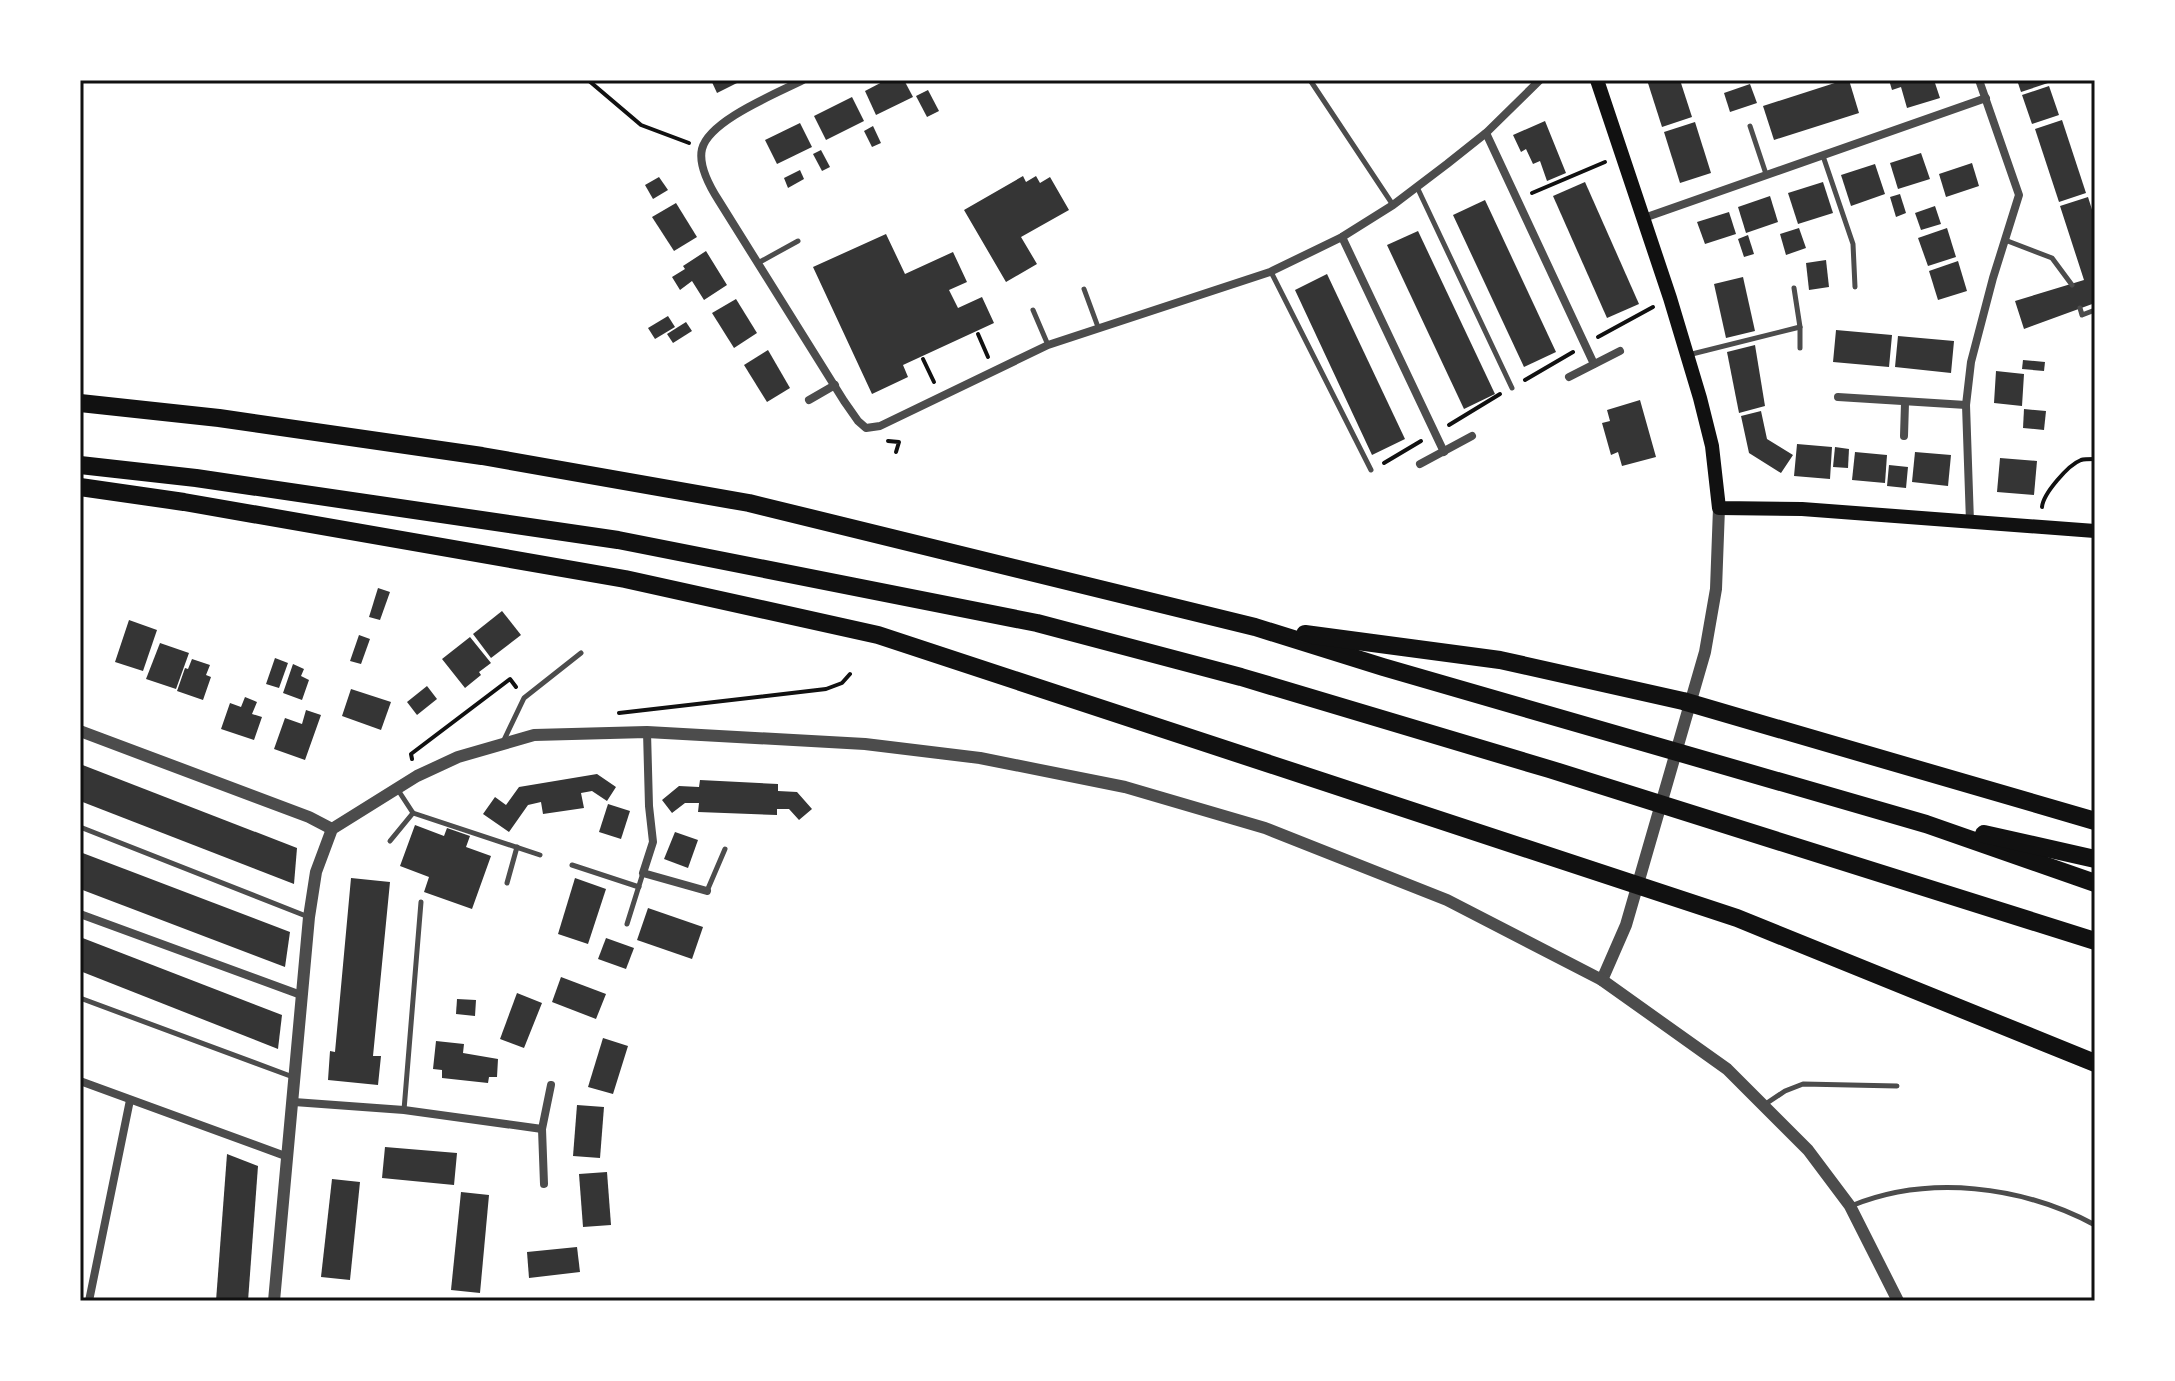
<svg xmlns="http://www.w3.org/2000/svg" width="2175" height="1381" font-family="'Sofia Sans Condensed',sans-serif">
<rect width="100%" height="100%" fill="#fff"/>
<g fill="#353535">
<path d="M 711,80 L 743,80 L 717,93 Z"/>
<path d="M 886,80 L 904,80 L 913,97 L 876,115 L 865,91 Z"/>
<path d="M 1647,80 L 1680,80 L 1692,117 L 1662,127 Z"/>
<path d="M 1844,80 L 1849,80 L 1859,113 L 1774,140 L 1763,106 Z"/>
<path d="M 1889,80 L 1934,80 L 1940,98 L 1907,108 L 1901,87 L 1892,90 Z"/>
<path d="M 2017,80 L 2047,80 L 2048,83 L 2021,92 Z"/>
<path d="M 1750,84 L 1757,103 L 1730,112 L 1724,93 Z"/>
<path d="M 2049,86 L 2059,115 L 2032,124 L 2022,95 Z"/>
<path d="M 928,90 L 939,111 L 927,117 L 916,96 Z"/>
<path d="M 852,97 L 864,121 L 826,140 L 814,116 Z"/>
<path d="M 2062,120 L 2086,193 L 2059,202 L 2035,129 Z"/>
<path d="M 1545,121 L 1566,173 L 1547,181 L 1540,161 L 1533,164 L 1526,149 L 1521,152 L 1513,135 Z"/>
<path d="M 1695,122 L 1711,173 L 1680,183 L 1664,132 Z"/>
<path d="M 800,123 L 812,147 L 777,164 L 765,140 Z"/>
<path d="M 873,126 L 881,143 L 872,147 L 864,131 Z"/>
<path d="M 821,150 L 830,167 L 822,171 L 813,154 Z"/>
<path d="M 1921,153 L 1930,179 L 1898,189 L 1890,163 Z"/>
<path d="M 1972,163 L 1979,186 L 1946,197 L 1939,174 Z"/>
<path d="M 1875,164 L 1885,194 L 1851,206 L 1841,175 Z"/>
<path d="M 800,170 L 804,179 L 788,188 L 784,178 Z"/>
<path d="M 1023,176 L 1026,182 L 1036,176 L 1040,183 L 1050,177 L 1069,210 L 1021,237 L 1037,264 L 1006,282 L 964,210 Z"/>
<path d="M 659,177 L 668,190 L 653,199 L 645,185 Z"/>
<path d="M 1585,182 L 1639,304 L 1607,318 L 1553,196 Z"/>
<path d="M 1823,182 L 1833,213 L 1798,224 L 1788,193 Z"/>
<path d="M 1900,194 L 1906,213 L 1896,217 L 1890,197 Z"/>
<path d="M 1770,196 L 1778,222 L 1746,233 L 1738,207 Z"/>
<path d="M 2088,197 L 2095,219 L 2095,303 L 2024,329 L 2015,301 L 2084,280 L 2060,206 Z"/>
<path d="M 1485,200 L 1556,352 L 1524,367 L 1453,215 Z"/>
<path d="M 676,203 L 697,237 L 674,251 L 652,217 Z"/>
<path d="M 1935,206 L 1941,224 L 1921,230 L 1915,213 Z"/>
<path d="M 1729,212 L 1736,234 L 1705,244 L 1697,222 Z"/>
<path d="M 1799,228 L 1806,248 L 1786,255 L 1780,234 Z"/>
<path d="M 1947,228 L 1956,257 L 1928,266 L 1918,238 Z"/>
<path d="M 1418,231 L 1495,394 L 1464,409 L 1387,245 Z"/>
<path d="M 886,234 L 905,274 L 953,252 L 967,282 L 949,290 L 958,308 L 982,297 L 994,323 L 903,365 L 908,377 L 872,394 L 813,267 Z"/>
<path d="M 1748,235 L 1754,254 L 1744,257 L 1738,239 Z"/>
<path d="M 706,251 L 727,285 L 704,300 L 692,281 L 680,290 L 672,277 L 685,269 L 683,266 Z"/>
<path d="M 1826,260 L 1829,287 L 1809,290 L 1806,263 Z"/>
<path d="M 1958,261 L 1967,291 L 1938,300 L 1929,271 Z"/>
<path d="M 1327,274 L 1405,439 L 1372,455 L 1295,290 Z"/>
<path d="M 1743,277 L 1755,331 L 1726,338 L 1714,284 Z"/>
<path d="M 736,299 L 757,333 L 734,348 L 712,313 Z"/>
<path d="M 668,316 L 675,327 L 655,339 L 648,328 Z"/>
<path d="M 686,322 L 692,331 L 673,343 L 667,334 Z"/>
<path d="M 1836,330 L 1892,335 L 1889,367 L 1833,362 Z"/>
<path d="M 1898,336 L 1954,341 L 1951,373 L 1895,367 Z"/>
<path d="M 1755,345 L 1765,406 L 1739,413 L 1727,352 Z"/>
<path d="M 768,350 L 790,388 L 767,402 L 744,365 Z"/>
<path d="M 2023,360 L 2045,362 L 2044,371 L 2022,369 Z"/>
<path d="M 1996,371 L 2024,374 L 2022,406 L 1994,403 Z"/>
<path d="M 1640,400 L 1656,457 L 1622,466 L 1618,452 L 1611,455 L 1602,423 L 1610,421 L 1607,410 Z"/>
<path d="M 2024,409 L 2046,411 L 2044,430 L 2023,428 Z"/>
<path d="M 1761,411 L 1767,439 L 1793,455 L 1781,473 L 1749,453 L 1741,416 Z"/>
<path d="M 1797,444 L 1832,447 L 1830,479 L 1794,476 Z"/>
<path d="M 1835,447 L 1849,449 L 1848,468 L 1833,467 Z"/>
<path d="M 1855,452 L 1887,455 L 1885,483 L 1852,480 Z"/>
<path d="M 1915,452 L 1951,455 L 1948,486 L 1912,482 Z"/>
<path d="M 2000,458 L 2037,461 L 2034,495 L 1997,492 Z"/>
<path d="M 1889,465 L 1908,467 L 1906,488 L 1887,486 Z"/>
<path d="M 378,588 L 390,592 L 380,620 L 369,617 Z"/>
<path d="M 502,611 L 521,635 L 491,658 L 473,634 Z"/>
<path d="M 129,620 L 157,630 L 143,671 L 115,662 Z"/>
<path d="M 359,635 L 370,639 L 361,664 L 350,661 Z"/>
<path d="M 470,637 L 491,663 L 479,672 L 481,675 L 465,688 L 442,659 Z"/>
<path d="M 160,643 L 189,653 L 176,689 L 146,679 Z"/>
<path d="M 275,658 L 288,663 L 279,688 L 266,684 Z"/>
<path d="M 192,659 L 210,665 L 206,675 L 211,677 L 203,700 L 177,691 L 185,668 L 188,669 Z"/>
<path d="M 293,664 L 304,669 L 301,676 L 309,680 L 302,700 L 283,693 Z"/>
<path d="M 427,686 L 437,699 L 417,715 L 407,702 Z"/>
<path d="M 351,689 L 391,702 L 381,730 L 342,716 Z"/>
<path d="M 245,697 L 257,702 L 252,714 L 262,717 L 254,740 L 221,729 L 230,703 L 241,707 Z"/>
<path d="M 306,710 L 321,715 L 305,760 L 274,749 L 285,718 L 302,724 Z"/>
<path d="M 80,764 L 297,848 L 294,884 L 80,801 Z"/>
<path d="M 597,774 L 616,787 L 607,801 L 592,791 L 581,793 L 584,808 L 543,814 L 541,802 L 528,805 L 509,832 L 483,814 L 495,797 L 506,805 L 519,787 Z"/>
<path d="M 700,780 L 778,784 L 778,791 L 797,792 L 812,809 L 799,820 L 789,809 L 777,809 L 777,815 L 698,812 L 699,803 L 685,803 L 672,813 L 662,800 L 679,786 L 699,787 Z"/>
<path d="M 608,804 L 630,811 L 621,839 L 599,832 Z"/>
<path d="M 415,825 L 444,836 L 447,828 L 470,836 L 466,847 L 491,856 L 472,909 L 424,892 L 429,877 L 400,866 Z"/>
<path d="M 675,832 L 698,840 L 688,868 L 664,859 Z"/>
<path d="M 80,852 L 290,932 L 285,967 L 80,889 Z"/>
<path d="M 351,878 L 390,882 L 373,1056 L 381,1056 L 378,1085 L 328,1080 L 330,1051 L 335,1052 Z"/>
<path d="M 575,878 L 606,889 L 588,944 L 558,934 Z"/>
<path d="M 648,908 L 703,927 L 692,959 L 637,940 Z"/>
<path d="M 80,937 L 282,1015 L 278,1049 L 80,971 Z"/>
<path d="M 606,938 L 634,948 L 626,969 L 598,959 Z"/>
<path d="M 561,977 L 606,994 L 596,1019 L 552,1002 Z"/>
<path d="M 517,993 L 542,1003 L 524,1048 L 500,1039 Z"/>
<path d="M 457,999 L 476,1000 L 475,1016 L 456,1014 Z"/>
<path d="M 603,1038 L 628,1046 L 613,1094 L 588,1087 Z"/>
<path d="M 436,1041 L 464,1044 L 463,1053 L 498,1059 L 497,1077 L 489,1077 L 488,1083 L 442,1078 L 442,1070 L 433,1069 Z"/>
<path d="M 577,1105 L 604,1107 L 600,1158 L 573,1156 Z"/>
<path d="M 385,1147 L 457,1153 L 454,1185 L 382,1178 Z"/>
<path d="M 227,1154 L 258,1166 L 248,1301 L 216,1301 Z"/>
<path d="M 607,1172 L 611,1225 L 583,1227 L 579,1174 Z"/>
<path d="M 332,1179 L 360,1182 L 350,1280 L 321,1277 Z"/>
<path d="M 461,1192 L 489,1195 L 480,1293 L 451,1290 Z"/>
<path d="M 577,1247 L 580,1272 L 529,1278 L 527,1252 Z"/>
</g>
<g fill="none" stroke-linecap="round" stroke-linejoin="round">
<g stroke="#111" stroke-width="4">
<path d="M 588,80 L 641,125 L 689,143"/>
<path d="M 1532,193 L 1605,162"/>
<path d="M 978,334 L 988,357"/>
<path d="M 1598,337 L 1653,307"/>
<path d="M 923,359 L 934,382"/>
<path d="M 1525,380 L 1573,352"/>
<path d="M 1449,425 L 1500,394"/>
<path d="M 888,441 L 899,442 L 896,452"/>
<path d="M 1384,463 L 1421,441"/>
<path d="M 2042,507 C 2043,494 2068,465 2081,460 C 2084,459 2092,459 2095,459"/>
<path d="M 619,713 L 826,689 L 842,683 L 850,674"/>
<path d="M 412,759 L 411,754 L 510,679 L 516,687"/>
</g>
<g stroke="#4c4c4c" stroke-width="5">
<path d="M 1310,80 L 1393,205"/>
<path d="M 1750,126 L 1766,174"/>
<path d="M 1823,156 L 1853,244 L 1855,287"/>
<path d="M 1417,187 L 1512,388"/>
<path d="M 2005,240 L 2052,258 L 2072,285"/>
<path d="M 758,263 L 798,241"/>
<path d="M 1271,272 L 1371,470"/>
<path d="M 1794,288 L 1800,327 L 1800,348"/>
<path d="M 1084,289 L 1098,327"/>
<path d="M 2080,308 L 2082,315 L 2095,310"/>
<path d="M 1033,310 L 1048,345"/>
<path d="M 1688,355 L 1800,327"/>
<path d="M 503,742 L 524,698 L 581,653"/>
<path d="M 398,790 L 413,813 L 540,855"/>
<path d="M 80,827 L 306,916"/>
<path d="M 390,841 L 413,813"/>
<path d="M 572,865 L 639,887"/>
<path d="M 507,883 L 517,847"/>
<path d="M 707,891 L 725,849"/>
<path d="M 627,924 L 643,873"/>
<path d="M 80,998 L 293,1077"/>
<path d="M 1764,1105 L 1785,1091 L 1803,1084 L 1897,1086"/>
<path d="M 404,1110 L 421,902"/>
<path d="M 1851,1206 C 1929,1174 2022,1186 2095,1225"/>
</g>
<g stroke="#4c4c4c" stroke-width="8">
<path d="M 803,80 C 778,93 709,120 702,149 C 698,166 710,187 719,201 L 844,401 L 858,421 L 866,428 L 880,426 L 1048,345 L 1270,272 L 1342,237 L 1393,205 L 1447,164 L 1486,133 L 1540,80"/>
<path d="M 1486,133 L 1594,364"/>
<path d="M 1644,218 L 1986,98"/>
<path d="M 1342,237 L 1444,452"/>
<path d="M 1569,377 L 1620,351"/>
<path d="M 1838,397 L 1966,405"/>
<path d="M 809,400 L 835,385"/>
<path d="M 1904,436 L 1905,403"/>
<path d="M 1420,464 L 1472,436"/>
<path d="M 1970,522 L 1966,405 L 1971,362 L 1993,278 L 2019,195 L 1979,80"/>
<path d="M 647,732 L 649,806 L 653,842 L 643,873 L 707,891"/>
<path d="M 80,914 L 301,995"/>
<path d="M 80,1081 L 288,1157"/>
<path d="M 294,1102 L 404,1110 L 542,1129"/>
<path d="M 544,1184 L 542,1129 L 551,1085"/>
<path d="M 89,1301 L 130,1100"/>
</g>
<g stroke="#4c4c4c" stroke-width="12">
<path d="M 80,731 L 309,817 L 332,829"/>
<path d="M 1602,980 L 1626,925 L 1705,652 L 1716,589 L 1719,508"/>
<path d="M 274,1301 L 309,917 L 316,872 L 332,829 L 417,776 L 458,757 L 534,735 L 647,732 L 865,744 L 980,758 L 1125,787 L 1265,828 L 1447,900 L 1602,980 L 1727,1069 L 1808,1150 L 1850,1206 L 1898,1301"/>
</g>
<path stroke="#111" stroke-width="14" d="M 1597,80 L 1670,298 L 1700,398 L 1712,446 L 1719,508 L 1802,509 L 2095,531"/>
<g stroke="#111" stroke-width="18">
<path d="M 80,403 L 219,418 L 482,456 L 749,503 L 1255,627 L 1383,667 L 1926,824 L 2095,883"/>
<path d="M 80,465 L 196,478 L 618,540 L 1037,623 L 1241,677 L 1549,769 L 2095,941"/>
<path d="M 80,487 L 184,502 L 625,579 L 878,635 L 1737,918 L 2095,1063"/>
<path d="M 1305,634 L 1500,660 L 1683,701 L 2095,821"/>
<path d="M 1984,834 L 2095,859"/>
</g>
</g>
<rect width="2175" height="1381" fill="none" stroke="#ffffff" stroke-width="164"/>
<rect x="82" y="82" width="2011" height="1217" fill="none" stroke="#111" stroke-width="3"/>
</svg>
